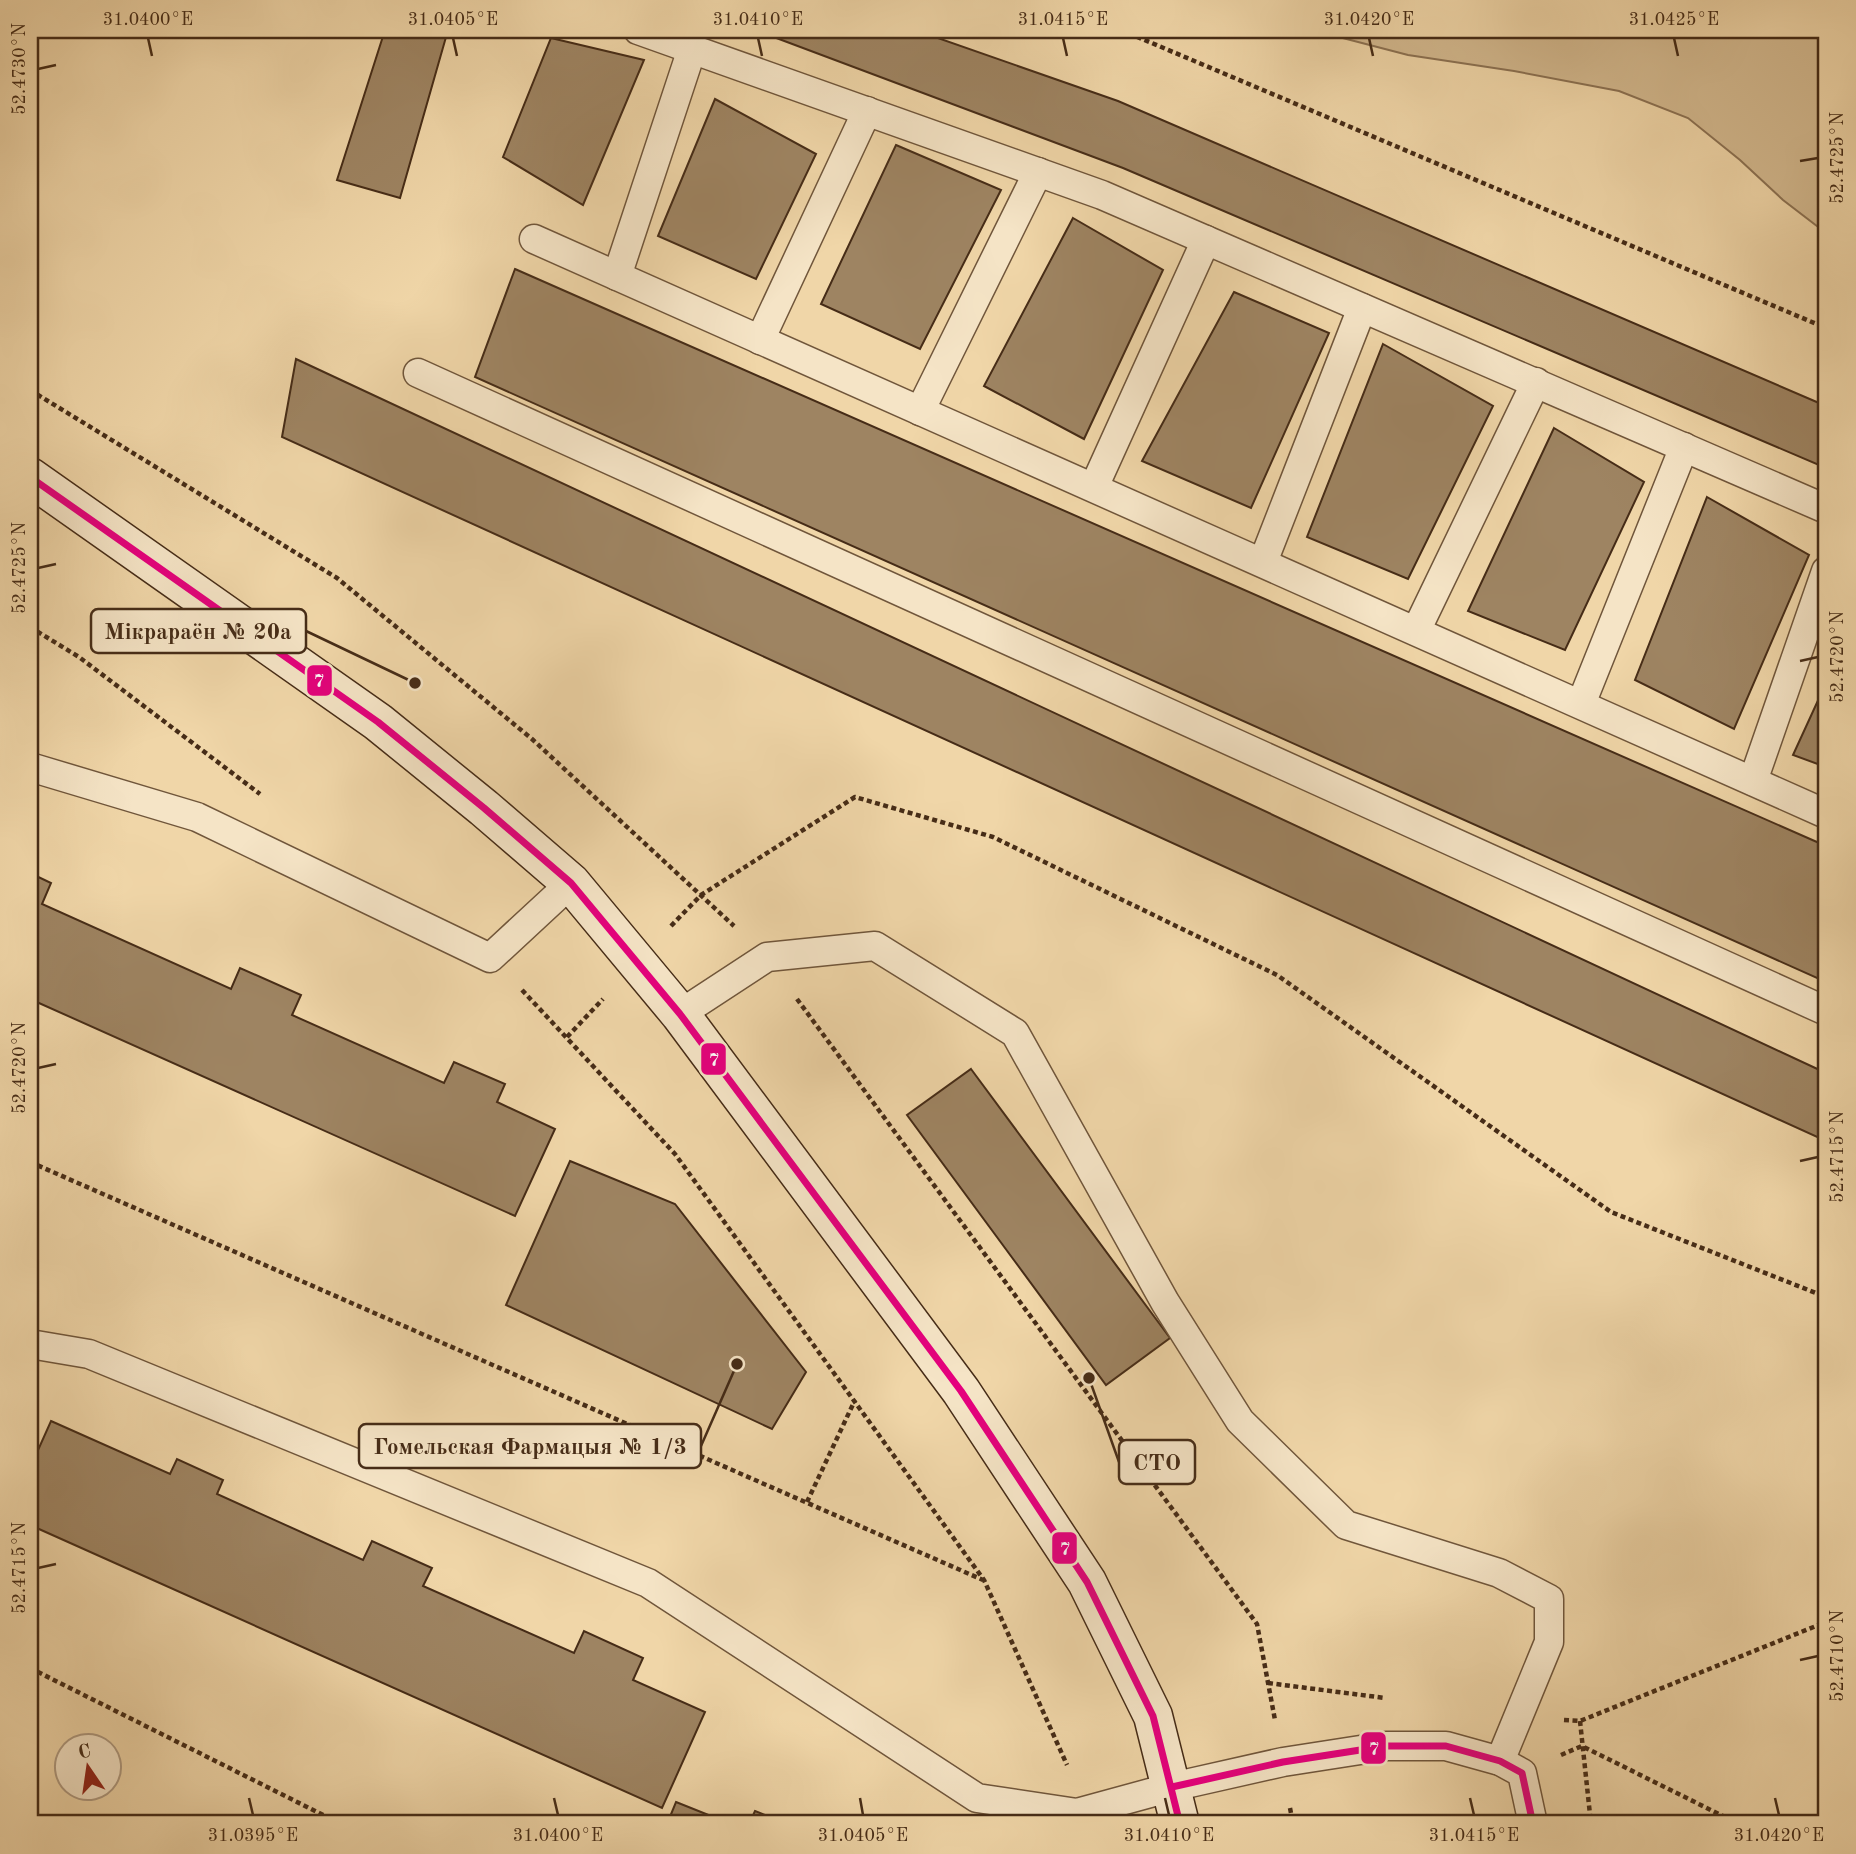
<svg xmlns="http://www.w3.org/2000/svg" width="1856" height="1854" font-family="'Old Standard TT',serif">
<rect width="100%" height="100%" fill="#f0d6a8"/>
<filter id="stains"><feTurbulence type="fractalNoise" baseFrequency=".00286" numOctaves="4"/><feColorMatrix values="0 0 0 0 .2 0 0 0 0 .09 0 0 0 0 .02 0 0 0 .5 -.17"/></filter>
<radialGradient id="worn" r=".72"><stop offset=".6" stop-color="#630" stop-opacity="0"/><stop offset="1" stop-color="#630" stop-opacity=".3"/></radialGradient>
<path fill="#d3b98f" stroke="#8c7253" stroke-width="2" d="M 1312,30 L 1826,30 L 1826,233 L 1783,200 L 1740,160 L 1688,118 L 1619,91 L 1514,71 L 1408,55 Z"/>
<g fill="#9e8462" stroke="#462c17" stroke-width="2">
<path d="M 385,30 L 448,30 L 400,198 L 337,180 Z"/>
<path d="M 755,30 L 915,30 L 1118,101 L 1826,406 L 1826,468 L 1123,168 Z"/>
<path d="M 551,38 L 644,60 L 583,205 L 503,157 Z"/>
<path d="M 715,99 L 816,154 L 756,279 L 658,236 Z"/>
<path d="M 896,145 L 1001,190 L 920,349 L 821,304 Z"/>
<path d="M 1073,218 L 1163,270 L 1084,439 L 984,386 Z"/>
<path d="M 515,269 L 1826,846 L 1826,982 L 475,377 Z"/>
<path d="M 1234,292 L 1329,333 L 1251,508 L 1142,461 Z"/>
<path d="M 1383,344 L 1493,406 L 1408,579 L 1307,537 Z"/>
<path d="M 296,359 L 1826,1073 L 1826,1141 L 282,437 Z"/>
<path d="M 1554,428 L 1644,482 L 1565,650 L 1468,611 Z"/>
<path d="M 1707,497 L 1809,555 L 1734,729 L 1635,680 Z"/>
<path d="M 1826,683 L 1826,767 L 1793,755 Z"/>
<path d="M 30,873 L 51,883 L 42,904 L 231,989 L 240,968 L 301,995 L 292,1015 L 444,1083 L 454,1062 L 505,1084 L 497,1102 L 555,1129 L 515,1216 L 30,999 Z"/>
<path d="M 971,1069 L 1170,1338 L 1106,1385 L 907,1115 Z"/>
<path d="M 570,1161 L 675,1204 L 806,1372 L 772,1429 L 506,1305 Z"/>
<path d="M 51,1421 L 170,1474 L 177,1459 L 223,1480 L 217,1494 L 363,1560 L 372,1541 L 432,1568 L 423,1586 L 574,1653 L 584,1631 L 643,1658 L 633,1680 L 705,1712 L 662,1808 L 30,1525 L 30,1468 Z"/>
<path d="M 676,1802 L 731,1824 L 667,1824 Z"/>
<path d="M 755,1811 L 788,1824 L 749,1824 Z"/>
</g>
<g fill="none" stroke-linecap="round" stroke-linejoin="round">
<g stroke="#70563b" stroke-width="31">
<g id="lane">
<path d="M 638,30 L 1102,195 L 1826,509"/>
<path d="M 534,239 L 1826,814"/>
<path d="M 617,276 L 692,49"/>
<path d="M 760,340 L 867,111"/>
<path d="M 418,373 L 1826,1011"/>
<path d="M 920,411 L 1038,172"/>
<path d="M 1094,487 L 1206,240"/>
<path d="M 1263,562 L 1362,308"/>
<path d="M 1416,631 L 1536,382"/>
<path d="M 1581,704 L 1684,447"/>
<path d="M 30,767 L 197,817 L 490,958 L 571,883"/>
<path d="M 1753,781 L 1826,571"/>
<path d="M 680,1014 L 767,957 L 875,946 L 1015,1033 L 1165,1302 L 1240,1421 L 1346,1525 L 1499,1573 L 1549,1599 L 1549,1642 L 1500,1761"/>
<path d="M 30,1344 L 89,1354 L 648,1583 L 977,1798 L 1077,1813 L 1172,1787 L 1283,1762 L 1386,1746 L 1446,1746 L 1500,1761 L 1522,1773 L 1533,1824"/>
</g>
</g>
<g stroke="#462c17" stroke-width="41">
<path id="secondary" d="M 30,477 L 378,722 L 484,808 L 571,883 L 680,1014 L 961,1391 L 1087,1582 L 1153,1716 L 1180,1824"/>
</g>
<g stroke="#462c17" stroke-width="4.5" stroke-dasharray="5 3.5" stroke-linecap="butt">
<path d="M 1121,30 L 1826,328"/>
<path d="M 30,390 L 337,578 L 532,739 L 734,926"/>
<path d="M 30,627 L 79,657 L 260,794"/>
<path d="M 671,926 L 701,895 L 855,797 L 993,837 L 1277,975 L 1611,1212 L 1826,1297"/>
<path d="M 522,990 L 675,1154 L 984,1580 L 1067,1765"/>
<path d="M 797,999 L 1257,1624 L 1275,1720"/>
<path d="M 567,1037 L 603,999"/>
<path d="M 30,1162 L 983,1580"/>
<path d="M 807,1502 L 855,1400"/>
<path d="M 30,1668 L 341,1824"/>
<path d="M 1268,1683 L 1385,1698"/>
<path d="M 1564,1720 L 1580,1721 L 1826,1622"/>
<path d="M 1580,1721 L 1591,1824"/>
<path d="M 1561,1755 L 1582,1746 L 1739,1824"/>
<path d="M 1290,1808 L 1293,1824"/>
</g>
<use href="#lane" stroke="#f5e4c6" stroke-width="28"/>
<use href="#secondary" stroke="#f5e4c6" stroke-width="38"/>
<g stroke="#f5e4c6" stroke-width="12">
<g id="bus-1">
<path d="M 30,477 L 378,722 L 484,808 L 571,883 L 680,1014 L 961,1391 L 1087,1582 L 1153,1716 L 1180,1824"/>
<path d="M 1172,1787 L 1283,1762 L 1386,1746 L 1446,1746 L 1500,1761 L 1522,1773 L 1533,1824"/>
</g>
</g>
<use href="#bus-1" stroke="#e5007d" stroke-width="7"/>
</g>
<path fill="none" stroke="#462c17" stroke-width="2.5" d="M 148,38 L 152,56M 453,38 L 457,56M 758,38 L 762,56M 1063,38 L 1067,56M 1369,38 L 1373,56M 1674,38 L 1678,56M 38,69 L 56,65M 1800,161 L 1818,158M 38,568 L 56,564M 1800,661 L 1818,657M 38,1068 L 56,1064M 1800,1161 L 1818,1157M 38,1568 L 56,1564M 1800,1660 L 1818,1656M 249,1798 L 253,1815M 554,1798 L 558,1815M 860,1798 L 863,1815M 1165,1798 L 1169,1815M 1470,1798 L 1474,1815M 1775,1798 L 1779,1815"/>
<path fill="none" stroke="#462c17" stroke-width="2.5" d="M415 683L306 631M737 1364L701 1446M1089 1378L1119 1462"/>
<g fill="#462c17" stroke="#f5e4c6" stroke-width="2.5">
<circle cx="415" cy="683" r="7"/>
<circle cx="737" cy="1364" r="7"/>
<circle cx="1089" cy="1378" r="7"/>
</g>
<g fill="#f5e4c6" stroke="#462c17" stroke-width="2.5">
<rect x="91" y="609" width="215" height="44" rx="7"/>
<rect x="359" y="1424" width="342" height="44" rx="7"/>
<rect x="1119" y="1440" width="76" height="44" rx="7"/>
</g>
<g font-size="23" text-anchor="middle" font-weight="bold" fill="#462c17">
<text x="198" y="639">Мікрараён № 20а</text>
<text x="530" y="1454">Гомельская Фармацыя № 1/3</text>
<text x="1157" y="1470">СТО</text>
</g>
<g stroke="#f5e4c6" stroke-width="2.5">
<rect x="306" y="664" width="27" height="33" rx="7" fill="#e5007d"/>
<rect x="700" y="1042" width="27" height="34" rx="7" fill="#e5007d"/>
<rect x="1051" y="1531" width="27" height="34" rx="7" fill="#e5007d"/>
<rect x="1360" y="1731" width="27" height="34" rx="7" fill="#e5007d"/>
</g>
<g font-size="19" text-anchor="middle" font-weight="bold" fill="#fff">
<text x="319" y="687">7</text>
<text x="714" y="1066">7</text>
<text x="1065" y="1555">7</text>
<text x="1374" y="1755">7</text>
</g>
<rect width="1856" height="1854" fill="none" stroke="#f0d6a8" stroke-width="77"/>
<g transform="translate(88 1767) rotate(347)"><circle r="33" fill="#f5e4c6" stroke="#af9a80" stroke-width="2"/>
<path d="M0-5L12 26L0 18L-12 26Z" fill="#8f2418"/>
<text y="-10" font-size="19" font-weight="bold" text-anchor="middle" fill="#462c17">С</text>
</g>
<rect x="38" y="38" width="1780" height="1777" fill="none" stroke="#462c17" stroke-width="2.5"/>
<g font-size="18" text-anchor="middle" fill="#462c17">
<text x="148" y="25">31.0400°E</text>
<text x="453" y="25">31.0405°E</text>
<text x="758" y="25">31.0410°E</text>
<text x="1063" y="25">31.0415°E</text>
<text x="1369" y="25">31.0420°E</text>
<text x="1674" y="25">31.0425°E</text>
<text transform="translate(19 69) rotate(-90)" y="6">52.4730°N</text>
<text transform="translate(1837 158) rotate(-90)" y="6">52.4725°N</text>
<text transform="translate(19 568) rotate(-90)" y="6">52.4725°N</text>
<text transform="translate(1837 657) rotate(-90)" y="6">52.4720°N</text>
<text transform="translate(19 1068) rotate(-90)" y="6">52.4720°N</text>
<text transform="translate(1837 1157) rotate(-90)" y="6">52.4715°N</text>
<text transform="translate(19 1568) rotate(-90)" y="6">52.4715°N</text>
<text transform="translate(1837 1656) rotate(-90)" y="6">52.4710°N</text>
<text x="253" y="1841">31.0395°E</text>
<text x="558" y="1841">31.0400°E</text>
<text x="863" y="1841">31.0405°E</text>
<text x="1169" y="1841">31.0410°E</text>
<text x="1474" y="1841">31.0415°E</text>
<text x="1779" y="1841">31.0420°E</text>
</g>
<rect width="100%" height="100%" filter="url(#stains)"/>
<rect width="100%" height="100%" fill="url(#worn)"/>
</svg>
